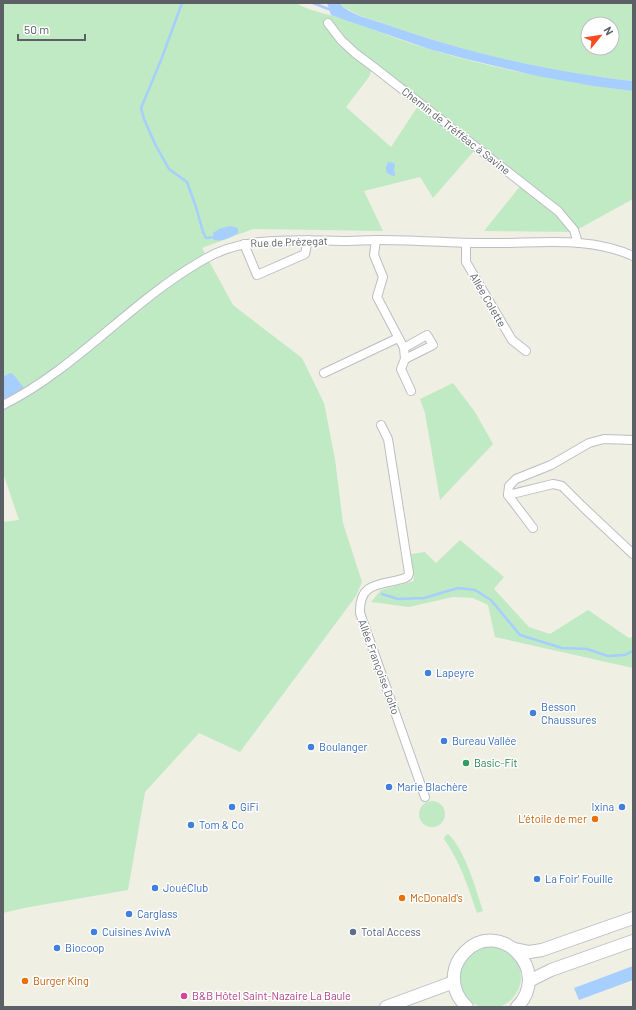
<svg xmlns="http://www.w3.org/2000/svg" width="636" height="1010" font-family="Barlow,sans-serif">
<rect width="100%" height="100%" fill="#f0efe4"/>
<g fill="#bfeac4" fill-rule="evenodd">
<path d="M 3,3 L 296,3 C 313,13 335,15 353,22 C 382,33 410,44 439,52 C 502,71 568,82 633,91 L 633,199 L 573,232 L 484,231 L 525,180 L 480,144 L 433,198 L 420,177 L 364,191 L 383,231 L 253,229 L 202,248 L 233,305 L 302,358 L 324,403 L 335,459 L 343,523 L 362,582 L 356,596 L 240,752 L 199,733 L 145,792 L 128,890 L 24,908 L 3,913 L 3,522 L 19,520 L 3,473 ZM 374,65 L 422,100 L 391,147 L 346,107 L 369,77 Z"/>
<path d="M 339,3 L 633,3 L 633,81 C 553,73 467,53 391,26 C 374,20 352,15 339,3 ZM 588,24 L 612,24 L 612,48 L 588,48 Z"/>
<path d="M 453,383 L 475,412 L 493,444 L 440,500 L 425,413 L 420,399 Z"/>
<path d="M 460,540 L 504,577 L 494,589 L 529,627 L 550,634 L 588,610 L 629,638 L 633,637 L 633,668 L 495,637 L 488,605 L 473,598 L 453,597 L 409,607 L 371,602 L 381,590 L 414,581 L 411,554 L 425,552 L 436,563 Z"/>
<circle cx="432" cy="814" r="13"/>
<path d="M 448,834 C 465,849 476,890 483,911 L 477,913 C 468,887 460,861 444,839 L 445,836 Z"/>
<circle cx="490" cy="977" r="31"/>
</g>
<g fill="#a6ceff">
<path d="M 327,3 L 339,3 C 350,15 370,19 385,24 C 463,52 551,72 633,81 L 633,91 L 594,86 L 537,76 L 466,59 L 429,49 L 331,15 Z"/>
<path d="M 388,162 L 394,163 L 395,165 L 394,171 L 395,174 L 395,176 C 386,175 384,170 388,162 Z"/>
<path d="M 230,226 L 238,228 L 238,233 C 231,237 223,242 214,240 L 213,233 L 219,229 Z"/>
<path d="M 10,373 L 13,374 L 24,388 L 3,400 L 3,377 Z"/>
<path d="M 633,966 L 633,980 L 579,1000 L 574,988 Z"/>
</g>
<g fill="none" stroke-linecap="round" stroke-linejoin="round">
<g stroke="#a6ceff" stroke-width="2.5">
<path d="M 182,3 L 161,60 L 141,108 L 144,119 L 155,144 L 169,169 L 187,182 L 196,207 L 203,232 L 206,238 L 214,237"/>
<path d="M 313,3 L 331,10"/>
<path d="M 382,594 L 398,599 L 424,598 L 458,588 L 475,590 L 491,600 L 520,635 L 562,648 L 587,649 L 608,656 L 625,655 L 633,651"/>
</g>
<g stroke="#bcbec4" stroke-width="10">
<g id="minor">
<path d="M 328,23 L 341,40 L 355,53 L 375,68 L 558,211 L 574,230 L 578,243"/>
<path d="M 376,240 L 374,255 L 383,277 L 377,297 L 404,348 L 405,359 L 401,369 L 411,391"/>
<path d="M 466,243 L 466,262 L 512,340 L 526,351"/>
<path d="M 244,244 L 257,275 L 305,254 L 308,240"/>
<path d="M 404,348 L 427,335 L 433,345 L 405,359"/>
<path d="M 324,373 L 398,338"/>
<path d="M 3,405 C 77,368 131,301 203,260 C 221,249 241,244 261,242 C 288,239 316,240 344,241 C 355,241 366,240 378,240 C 414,240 451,243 488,243 C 536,244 587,235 633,256"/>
<path d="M 381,425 L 388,439 L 409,573 L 408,576 L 405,578 C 382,586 359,580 360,613 L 425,797"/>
<path d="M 508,495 L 553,484 L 562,486 L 582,506 L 633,554"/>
<path d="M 533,528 L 508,495 L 509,486 L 516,479 L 551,465 L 589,443 L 604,439 L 633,440"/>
</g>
</g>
<g stroke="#bdbfc7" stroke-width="14">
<g id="secondary">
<path d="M 515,949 L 529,952 L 542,950 L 633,918"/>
<path d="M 529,981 L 551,970 L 633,941"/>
<path d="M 386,1007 L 454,982"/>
<path d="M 467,1007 C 457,998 453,987 454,974 C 455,965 459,958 465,952 C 499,917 553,970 517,1007"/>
</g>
</g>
<use href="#minor" stroke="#fff" stroke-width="8"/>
<use href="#secondary" stroke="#fff" stroke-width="12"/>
</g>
<g fill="#3f7fe0" stroke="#fff" stroke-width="1.5">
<circle cx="428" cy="673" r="4"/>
<circle cx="533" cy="713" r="4"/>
<circle cx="444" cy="741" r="4"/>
<circle cx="311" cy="747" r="4"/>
<circle cx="389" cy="787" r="4"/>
<circle cx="232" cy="807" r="4"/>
<circle cx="622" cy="807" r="4"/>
<circle cx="191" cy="825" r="4"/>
<circle cx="537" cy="879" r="4"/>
<circle cx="155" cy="888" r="4"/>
<circle cx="129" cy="914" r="4"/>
<circle cx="94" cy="932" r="4"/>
<circle cx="57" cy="948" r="4"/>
</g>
<circle fill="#2e9e5b" stroke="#fff" stroke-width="1.5" cx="466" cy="763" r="4"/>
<g fill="#e8710a" stroke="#fff" stroke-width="1.5">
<circle cx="595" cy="819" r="4"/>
<circle cx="402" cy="898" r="4"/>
<circle cx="25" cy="981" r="4"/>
</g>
<circle fill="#5c6f8a" stroke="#fff" stroke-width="1.5" cx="353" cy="932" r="4"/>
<circle fill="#d1479c" stroke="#fff" stroke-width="1.5" cx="184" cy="996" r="4"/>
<g text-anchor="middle" stroke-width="3" stroke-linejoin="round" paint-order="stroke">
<g font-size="11" fill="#5c6066" stroke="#fff">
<text transform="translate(456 131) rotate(38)" y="4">Chemin de Tréfféac à Savine</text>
<text transform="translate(289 242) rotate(-2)" y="4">Rue de Prézegat</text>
<text transform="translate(488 300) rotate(60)" y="4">Allée Colette</text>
<text transform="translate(379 667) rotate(70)" y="4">Allée Françoise Dolto</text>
</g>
<g font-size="11" fill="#366cbe" stroke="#fff" text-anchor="start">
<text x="436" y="677">Lapeyre</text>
<text x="541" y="711">Besson<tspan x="541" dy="13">Chaussures</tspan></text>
<text x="452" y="745">Bureau Vallée</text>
<text x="319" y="751">Boulanger</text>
<text x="397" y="791">Marie Blachère</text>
<text x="240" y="811">GiFi</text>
<text x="614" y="811" text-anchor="end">Ixina</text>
<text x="199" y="829">Tom &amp; Co</text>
<text x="545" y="883">La Foir' Fouille</text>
<text x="163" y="892">JouéClub</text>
<text x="137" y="918">Carglass</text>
<text x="102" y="936">Cuisines AvivA</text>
<text x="65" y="952">Biocoop</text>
</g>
<g font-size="11" fill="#27864d" stroke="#fff" text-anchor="start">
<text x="474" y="767">Basic-Fit</text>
</g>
<g font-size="11" fill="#c56008" stroke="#fff" text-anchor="start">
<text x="587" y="823" text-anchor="end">L'étoile de mer</text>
<text x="410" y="902">McDonald's</text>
<text x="33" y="985">Burger King</text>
</g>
<g font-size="11" fill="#4e5e75" stroke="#fff" text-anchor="start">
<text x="361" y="936">Total Access</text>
</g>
<g font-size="11" fill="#b23c85" stroke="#fff" text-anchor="start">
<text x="192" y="1000">B&amp;B Hôtel Saint-Nazaire La Baule</text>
</g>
</g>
<rect width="636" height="1010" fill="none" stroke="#5c6066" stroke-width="8"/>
<g transform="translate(600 36) rotate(60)"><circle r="19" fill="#ffffff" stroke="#bebfc2"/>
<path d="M0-3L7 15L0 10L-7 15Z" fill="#f94b22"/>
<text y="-6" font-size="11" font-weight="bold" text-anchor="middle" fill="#5c6066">N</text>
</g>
<path d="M18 34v6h67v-6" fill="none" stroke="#5c6066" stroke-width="2"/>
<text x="24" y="34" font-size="12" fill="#5c6066" stroke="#ffffff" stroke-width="3" paint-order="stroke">50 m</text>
</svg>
